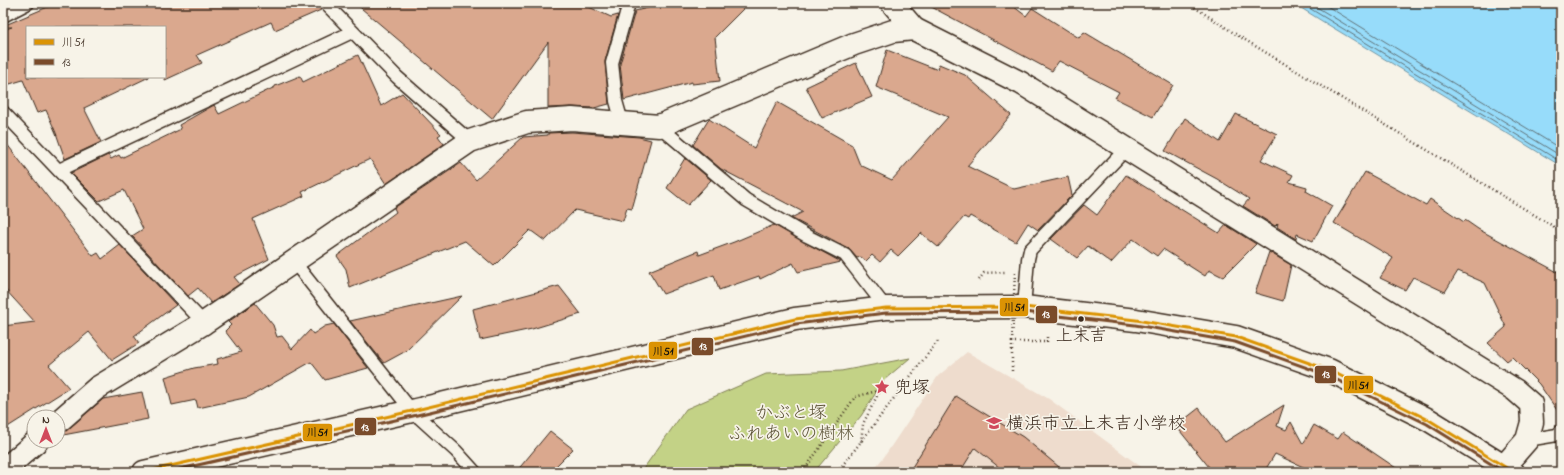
<svg xmlns="http://www.w3.org/2000/svg" width="1564" height="475" font-family="'Indie Flower','Klee One',sans-serif">
<rect width="100%" height="100%" fill="#f7f3e8"/>
<filter id="ink" filterUnits="userSpaceOnUse"><feTurbulence type="fractalNoise" baseFrequency=".025" numOctaves="2"/><feDisplacementMap in="SourceGraphic" scale="8" xChannelSelector="R" yChannelSelector="G"/><feConvolveMatrix kernelMatrix="1 2 1 2 8 2 1 2 1" color-interpolation-filters="sRGB"/></filter>
<g filter="url(#ink)">
<path fill="#eedccd" d="M 967,352 L 1049,399 L 1148,472 L 871,472 L 884,457 L 938,376 Z"/>
<path fill="#c3d286" stroke="#7f7e52" d="M 910,358 L 884,380 L 861,416 L 814,472 L 641,472 L 686,409 L 766,374 L 841,371 Z"/>
<path fill="#97dcfa" stroke="#7295a2" d="M 1293,3 L 1561,3 L 1561,166 L 1322,21 Z"/>
<g fill="none" stroke-linecap="round" stroke-linejoin="round">
<g stroke="#607176" stroke-width="1">
<path d="M 1301,3 L 1561,162"/>
<path d="M 1310,3 L 1561,156"/>
<path d="M 1322,3 L 1561,149"/>
</g>
</g>
<g fill="#daa88e" stroke="#3b2a1e">
<path d="M 57,3 L 318,3 L 321,10 L 275,30 L 271,22 L 197,55 L 202,63 L 165,80 L 165,27 L 27,27 L 27,77 L 149,77 L 84,108 L 101,142 L 65,159 L 56,133 L 46,110 L 37,113 L 23,80 L 3,86 L 3,30 L 12,27 L 3,27 L 3,26 Z"/>
<path d="M 355,3 L 580,3 L 611,17 L 618,15 L 605,61 L 609,104 L 594,108 L 571,107 L 548,108 L 548,42 L 492,119 Z"/>
<path d="M 668,3 L 749,3 L 715,37 L 720,81 L 692,84 L 692,82 L 624,100 L 620,64 L 635,11 Z"/>
<path d="M 924,3 L 1009,3 L 1026,16 L 1032,8 L 1079,38 L 1084,32 L 1173,85 L 1153,117 L 1115,98 L 1119,92 L 1059,61 L 1052,71 Z"/>
<path d="M 887,50 L 938,70 L 939,64 L 965,75 L 1011,115 L 967,166 L 1014,189 L 1068,177 L 1072,195 L 1038,230 L 1028,223 L 1016,242 L 970,216 L 968,219 L 964,217 L 938,247 L 921,233 L 898,256 L 891,250 L 880,262 L 872,255 L 866,261 L 861,257 L 857,258 L 848,248 L 791,218 L 803,212 L 721,169 L 693,145 L 709,119 L 754,148 L 777,102 L 852,145 L 860,165 L 892,180 L 948,117 L 876,87 Z"/>
<path d="M 358,55 L 381,106 L 402,93 L 441,134 L 438,136 L 444,144 L 386,184 L 370,159 L 302,192 L 304,196 L 253,219 L 269,259 L 234,277 L 240,284 L 211,303 L 198,288 L 188,296 L 132,236 L 143,229 L 124,190 L 99,201 L 71,173 L 108,155 L 111,159 L 119,155 L 121,158 L 181,129 L 179,125 L 214,105 L 219,114 L 275,87 L 275,86 L 300,76 L 303,82 Z"/>
<path d="M 856,63 L 872,97 L 822,118 L 806,87 Z"/>
<path d="M 1236,114 L 1277,134 L 1261,160 L 1293,175 L 1289,182 L 1307,187 L 1306,191 L 1332,206 L 1313,241 L 1297,234 L 1296,239 L 1277,227 L 1278,223 L 1275,226 L 1243,206 L 1249,199 L 1217,179 L 1165,151 L 1185,118 L 1220,142 Z"/>
<path d="M 572,132 L 639,137 L 651,140 L 632,209 L 627,208 L 623,221 L 575,210 L 545,241 L 530,230 L 494,266 L 465,241 L 350,288 L 346,269 L 337,256 L 396,212 L 394,208 L 461,163 L 476,180 L 523,137 L 548,135 L 548,133 Z"/>
<path d="M 3,139 L 93,256 L 98,253 L 102,259 L 120,245 L 176,305 L 134,336 L 139,343 L 112,360 L 89,332 L 49,365 L 69,388 L 3,430 L 3,326 L 35,322 L 3,287 Z"/>
<path d="M 685,158 L 711,180 L 688,205 L 667,188 Z"/>
<path d="M 1365,172 L 1426,205 L 1430,199 L 1464,222 L 1465,220 L 1478,229 L 1561,274 L 1561,416 L 1539,384 L 1512,357 L 1507,361 L 1488,343 L 1506,327 L 1485,283 L 1458,271 L 1445,292 L 1413,277 L 1405,290 L 1380,278 L 1393,258 L 1334,223 Z"/>
<path d="M 1126,175 L 1219,233 L 1226,225 L 1256,244 L 1223,277 L 1209,270 L 1205,276 L 1163,249 L 1157,256 L 1133,239 L 1111,263 L 1088,246 L 1077,258 L 1051,239 L 1084,205 L 1097,215 Z"/>
<path d="M 774,225 L 841,262 L 798,272 L 793,263 L 760,279 L 759,276 L 719,290 L 714,275 L 663,294 L 649,271 L 698,251 L 699,255 L 734,242 Z"/>
<path d="M 1269,252 L 1291,265 L 1283,301 L 1255,293 Z"/>
<path d="M 559,286 L 581,314 L 532,329 L 480,340 L 473,309 Z"/>
<path d="M 462,296 L 406,351 L 384,363 L 350,321 Z"/>
<path d="M 255,303 L 273,325 L 277,337 L 282,336 L 292,349 L 310,330 L 313,334 L 325,326 L 334,324 L 368,368 L 325,380 L 311,362 L 249,397 L 198,408 L 196,400 L 172,405 L 165,377 L 194,368 L 218,364 L 217,359 L 241,352 L 225,331 L 231,325 L 228,322 Z"/>
<path d="M 142,392 L 148,419 L 58,436 L 58,434 L 66,431 L 103,399 Z"/>
<path d="M 956,396 L 1023,437 L 1065,472 L 1005,472 L 975,448 L 960,472 L 909,472 Z"/>
<path d="M 1284,405 L 1277,426 L 1286,430 L 1291,422 L 1303,444 L 1314,425 L 1338,439 L 1343,432 L 1402,472 L 1314,472 L 1275,454 L 1264,472 L 1213,472 L 1176,426 L 1199,408 L 1225,442 Z"/>
<path d="M 550,431 L 573,449 L 550,472 L 516,472 Z"/>
</g>
<g fill="none" stroke-linecap="round" stroke-linejoin="round">
<g stroke="#3b2a1e" stroke-width="15">
<g id="lane">
<path d="M 325,3 L 397,77 L 470,141"/>
<path d="M 3,16 L 28,3"/>
<path d="M 3,112 L 204,323"/>
<path d="M 622,122 L 616,101 L 612,63 L 629,3"/>
<path d="M 659,126 L 746,200 L 807,236 L 845,255 L 886,308"/>
<path d="M 59,170 L 352,32"/>
<path d="M 294,262 L 412,411 L 456,451 L 475,472"/>
<path d="M 1024,307 L 1028,259 L 1030,250 L 1126,149"/>
<path d="M 1527,440 L 1557,435 L 1561,431"/>
</g>
</g>
<g stroke="#3b2a1e" stroke-width="25">
<g id="street">
<path d="M 892,3 L 914,29"/>
<path d="M 58,422 L 97,388 L 204,323 L 470,141 L 527,122 L 572,119 L 659,126 L 854,44 L 893,31 L 914,29 L 1021,83 L 1515,390 L 1531,404 L 1532,422 L 1527,440 L 1499,472"/>
<path d="M 11,472 L 13,462 L 37,441"/>
</g>
</g>
<g stroke="#3b2a1e" stroke-width="25">
<path id="secondary" d="M 144,472 L 412,411 L 795,319 L 886,308 L 1024,307 L 1136,320 L 1236,337 L 1329,370 L 1429,420 L 1513,472"/>
</g>
<g stroke="#3b2a1e" stroke-width="2.5" stroke-dasharray="1 3" stroke-linecap="butt">
<path d="M 1188,3 L 1237,35 L 1561,231"/>
<path d="M 979,280 L 984,273 L 1006,272"/>
<path d="M 1012,371 L 1012,342 L 1047,342 L 1047,337"/>
<path d="M 803,472 L 855,397 L 880,390 L 863,424 L 861,443"/>
<path d="M 837,472 C 872,429 904,383 939,340"/>
</g>
<use href="#lane" stroke="#f7f3e8" stroke-width="12"/>
<use href="#street" stroke="#f7f3e8" stroke-width="22"/>
<use href="#secondary" stroke="#f7f3e8" stroke-width="22"/>
<path stroke="#3b2a1e" stroke-width="2.5" stroke-dasharray="1 3" stroke-linecap="butt" d="M 1012,342 L 1015,272"/>
<g stroke="#f7f3e8" stroke-width="6">
<path id="bus-1" d="M 144,472 L 412,411 L 795,319 L 886,308 L 1024,307 L 1136,320 L 1236,337 L 1329,370 L 1429,420 L 1513,472"/>
</g>
<g stroke="#f7f3e8" stroke-width="6">
<path id="bus-2" d="M 167,472 L 413,416 L 796,324 L 886,313 L 1024,312 L 1135,325 L 1235,342 L 1327,375 L 1427,424 L 1504,472"/>
</g>
<use href="#bus-1" stroke="#db9304" stroke-width="3"/>
<use href="#bus-2" stroke="#7a4b2a" stroke-width="3"/>
</g>
</g>
<defs>
<g id="sight-bare" transform="scale(1.2)"><path d="M0-6L1.8-2.2L6-1.7L2.9 1.2L3.7 5.4L0 3.3L-3.7 5.4L-2.9 1.2L-6-1.7L-1.8-2.2Z" fill="#d1495b" stroke="#f7f3e8" stroke-width="2.5" paint-order="stroke"/></g>
<g id="school-bare" transform="scale(1.2)"><path d="M0-5L7-2L0 1L-7-2ZM-4 1L0 2.5L4 1V4Q0 6-4 4Z" fill="#d1495b" stroke="#f7f3e8" stroke-width="2.5" paint-order="stroke"/></g>
</defs>
<g fill-rule="evenodd">
<use href="#sight-bare" x="882" y="387"/>
<use href="#school-bare" x="994" y="423"/>
</g>
<circle fill="#3b2a1e" stroke="#f7f3e8" stroke-width="1.5" cx="1081" cy="319" r="3.5"/>
<g text-anchor="middle" stroke-width="3.5" stroke-linejoin="round" paint-order="stroke">
<g font-size="17" fill="#3b2a1e" stroke="#f7f3e8">
<text x="1081" y="341">上末吉</text>
</g>
<g font-size="18" fill="#3b2a1e" stroke="#f7f3e8" text-anchor="start">
<text x="894" y="393">兜塚</text>
<text x="1006" y="429">横浜市立上末吉小学校</text>
</g>
<g font-size="18" fill="#5d5438" stroke="#f7f3e8">
<text x="791" y="418">かぶと塚<tspan x="791" dy="21">ふれあいの樹林</tspan></text>
</g>
</g>
<g stroke="#f7f3e8" stroke-width="1.5">
<rect x="999" y="297" width="30" height="20" rx="4" fill="#db9304"/>
<rect x="1035" y="305" width="23" height="19" rx="4" fill="#7a4b2a"/>
<rect x="691" y="337" width="23" height="19" rx="4" fill="#7a4b2a"/>
<rect x="648" y="341" width="30" height="19" rx="4" fill="#db9304"/>
<rect x="1314" y="365" width="23" height="19" rx="4" fill="#7a4b2a"/>
<rect x="1343" y="375" width="31" height="19" rx="4" fill="#db9304"/>
<rect x="354" y="417" width="23" height="19" rx="4" fill="#7a4b2a"/>
<rect x="302" y="423" width="31" height="19" rx="4" fill="#db9304"/>
</g>
<g font-size="11" text-anchor="middle" font-weight="bold" fill="#fff">
<text x="1046" y="318">13</text>
<text x="703" y="350">13</text>
<text x="1326" y="378">13</text>
<text x="365" y="431">13</text>
</g>
<g font-size="11" text-anchor="middle" font-weight="bold" fill="#111">
<text x="1014" y="311">川51</text>
<text x="663" y="355">川51</text>
<text x="1358" y="389">川51</text>
<text x="317" y="436">川51</text>
</g>
<rect width="1564" height="475" fill="none" stroke="#f7f3e8" stroke-width="16"/>
<rect x="8" y="8" width="1548" height="459" fill="none" stroke="#3b2a1e" stroke-width="1.5" filter="url(#ink)"/>
<rect x="26" y="26" width="140" height="52" fill="#f7f3e8" stroke="#aca397"/>
<rect x="34" y="39" width="20" height="6" fill="#db9304" stroke="#aca397"/>
<text x="62" y="46" font-size="12" fill="#3b2a1e">川51</text>
<rect x="34" y="59" width="20" height="6" fill="#7a4b2a" stroke="#aca397"/>
<text x="62" y="66" font-size="12" fill="#3b2a1e">13</text>
<g transform="translate(46 429)"><circle r="19" fill="#f7f3e8" stroke="#aca397"/>
<path d="M0-3L7 15L0 10L-7 15Z" fill="#d1495b"/>
<text y="-6" font-size="11" font-weight="bold" text-anchor="middle" fill="#3b2a1e">N</text>
</g>
</svg>
